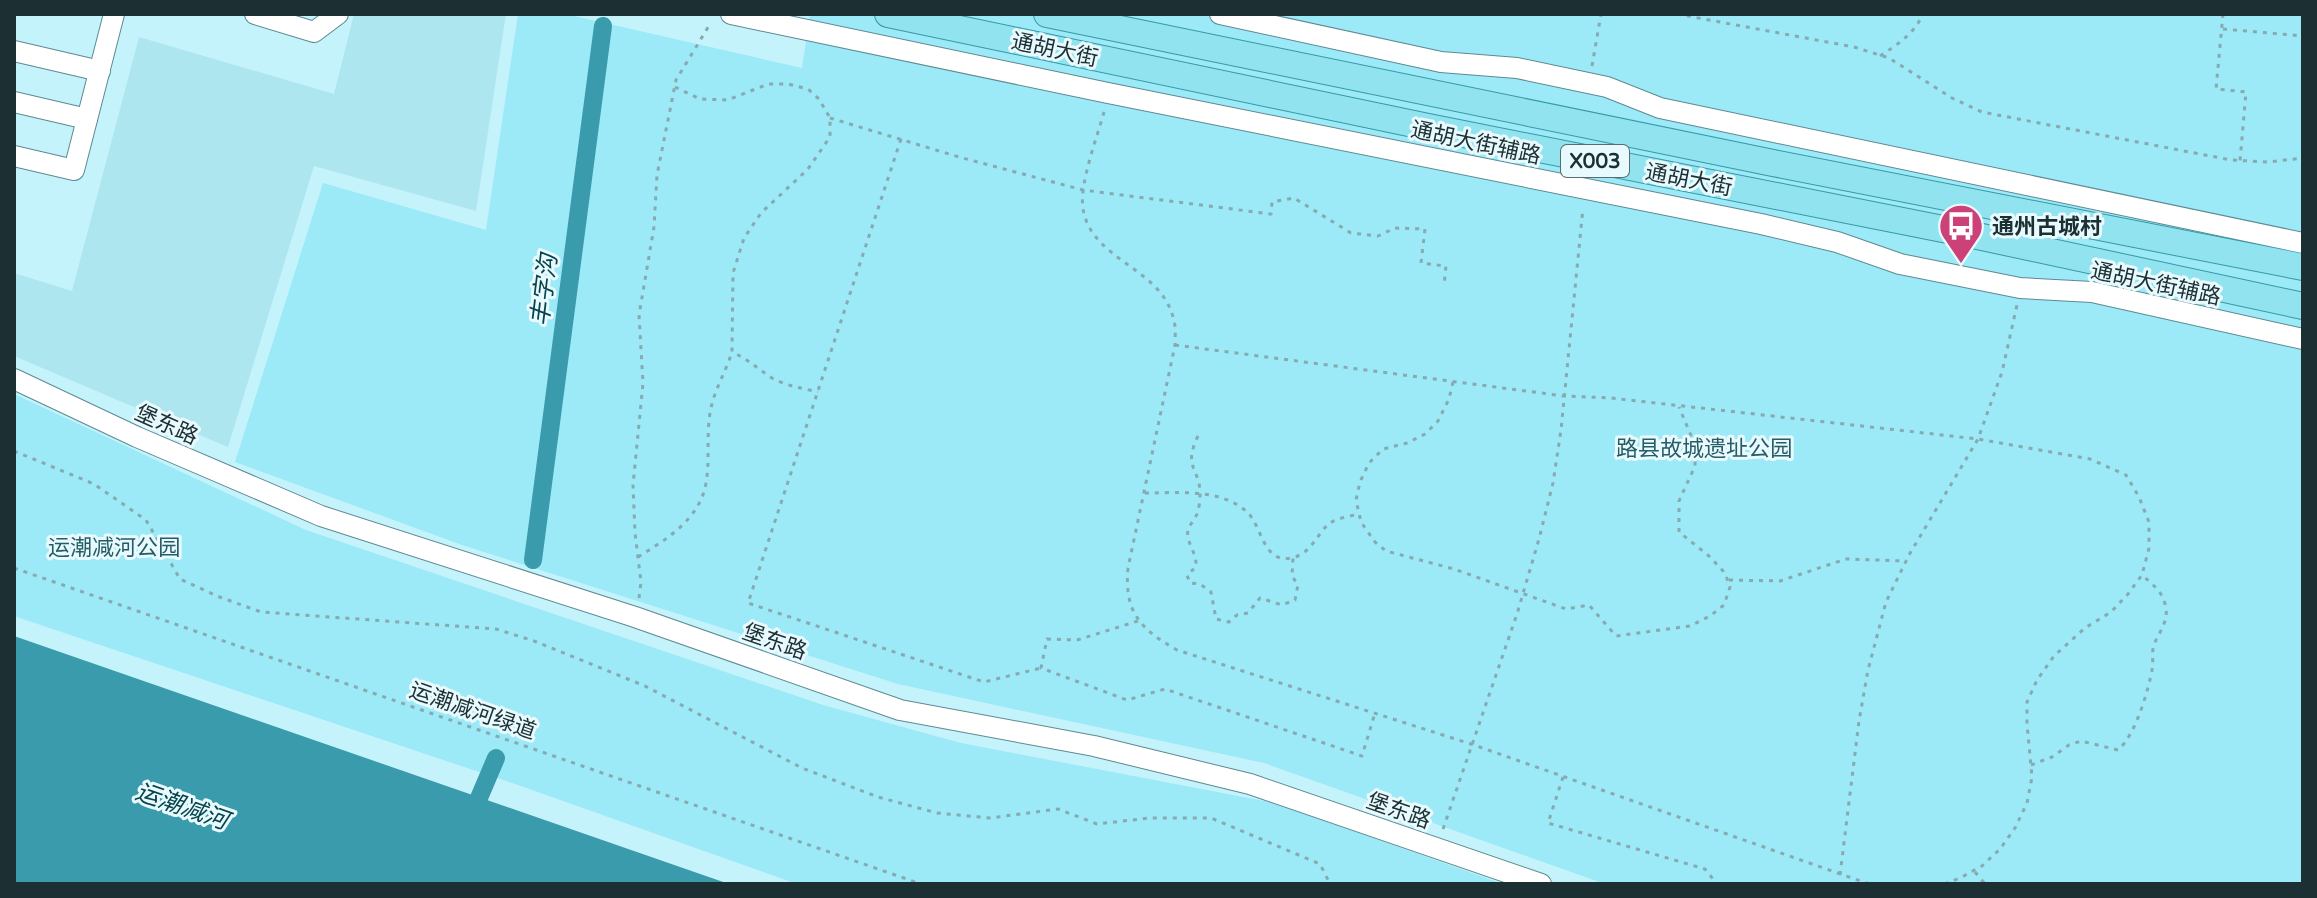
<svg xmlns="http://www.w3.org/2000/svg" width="2317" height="898" font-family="'Varela Round','Noto Sans SC',sans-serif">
<rect width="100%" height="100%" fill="#c4f3fb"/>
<path fill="#aee6f0" d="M 354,14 L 506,14 L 476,211 L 314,166 L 228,447 L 14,356 L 14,273 L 72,291 L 139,37 L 334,94 Z"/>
<g fill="#9ce9f7">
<path d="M 518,14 L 565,14 L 802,68 L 810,14 L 2303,14 L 2303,884 L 1605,884 L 1264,763 L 898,684 L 462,545 L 235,462 L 323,183 L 486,230 Z"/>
<path d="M 14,394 L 306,530 L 823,705 L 961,743 L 1274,803 L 1503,884 L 797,884 L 518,785 L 14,616 Z"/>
</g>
<path fill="#399bab" d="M 14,636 L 729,884 L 14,884 Z"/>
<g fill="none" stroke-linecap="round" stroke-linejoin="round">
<g stroke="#399bab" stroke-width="18">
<path d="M 533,560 L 603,26"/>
<path d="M 475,822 L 479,798 L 496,758"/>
</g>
<g stroke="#5e8a92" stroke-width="22">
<g id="minor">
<path d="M 255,14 L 314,32 L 338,14"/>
<path d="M 731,14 L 1108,93 L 1761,224 L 1837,242 L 1900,264 L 2020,288 L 2092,292 L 2303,339"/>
<path d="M 1220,14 L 1441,62 L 1517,68 L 1607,87 L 1660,108 L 2303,243"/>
<path d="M 14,51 L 100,71"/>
<path d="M 14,102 L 87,119"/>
<path d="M 14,156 L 74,170 L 114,14"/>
<path d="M 14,379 L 137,437 L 321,516 L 635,617 L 900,710 L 1094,746 L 1250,784 L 1541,884"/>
</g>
</g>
<g stroke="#3798a6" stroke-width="28">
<g id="major">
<path d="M 888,14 L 1428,127 L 1968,234 L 2303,306"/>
<path d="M 1047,14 L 1773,163 L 2303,267"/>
</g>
</g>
<g stroke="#86aab0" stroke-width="3" stroke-dasharray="4 6" stroke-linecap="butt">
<path d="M 1677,14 L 1854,47 L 1889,58 L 1952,98 L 1982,112 L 2231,160 L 2268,162 L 2303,158"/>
<path d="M 2223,14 L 2216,89 L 2246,92 L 2240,161"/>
<path d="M 2223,29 L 2303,36"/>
<path d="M 2303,52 L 2303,65"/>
<path d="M 1880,56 C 1898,44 1914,34 1923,14"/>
<path d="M 1592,66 L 1601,14"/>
<path d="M 675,87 L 700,99 L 728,100 L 768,84 L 788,84 L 808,89 L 819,99 L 830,118 L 830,137 L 808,169 L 761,213 L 744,238 L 733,273 L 732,352 C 748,359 758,369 772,378 C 786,386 802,388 818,392"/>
<path d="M 1104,112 C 1097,138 1079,184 1083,209 C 1092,262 1163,267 1174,321 C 1176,328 1175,338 1175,345 L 1128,568 C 1124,612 1140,629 1177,650 L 1471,744 L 1869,884"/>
<path d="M 830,118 L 959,157 L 1083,190 L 1271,214 L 1272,202 L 1294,198 L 1351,233 L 1378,236 L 1395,228 L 1425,229 L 1421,263 L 1446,266 L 1444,285"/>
<path d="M 901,139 L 748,603 L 984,682 L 1041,668"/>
<path d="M 1175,345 L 1564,396 L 1611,398 L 1978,439 L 2090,459 L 2126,475 L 2139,497 L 2149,522 L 2149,548 L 2142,575 L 2128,594 L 2111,612 L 2085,628 L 2054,656 L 2037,680 L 2027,702 L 2027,724 L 2032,777 L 2027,803 L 2015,828 L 2000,849 L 1982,866 L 1960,878 L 1944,884"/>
<path d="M 1453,382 L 1449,399 L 1438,421 L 1425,434 L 1407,443 L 1383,449 L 1369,463 L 1360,482 L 1356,500 L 1361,522 L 1375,542 L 1386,551 L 1454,569 L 1566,609 L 1589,605 L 1616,636 L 1690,626 L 1710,616 L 1724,605 L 1730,587 L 1725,573 L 1709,556 L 1679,532 L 1679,501 L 1695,466 L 1695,445 L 1679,407"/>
<path d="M 1198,436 C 1182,469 1201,468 1200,496 C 1200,501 1199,509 1197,514 C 1193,523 1186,527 1188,537 C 1190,548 1197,555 1196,567 L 1187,575 L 1190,583 L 1200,584 L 1211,592 L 1216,619 L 1229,622 L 1237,615 L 1248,613 L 1260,598 L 1282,605 L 1295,600 L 1298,585 L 1292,576 L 1293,558"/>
<path d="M 14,451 L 94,484 L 146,520 L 180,579 L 217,596 L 261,612 L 496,629 L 534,641 L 645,686 L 802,768 L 878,797 L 937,813 L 990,818 L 1058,809 L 1097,824 L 1150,818 L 1211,818 L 1320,864 L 1330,884"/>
<path d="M 1145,493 C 1178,493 1219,488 1246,511 C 1263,525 1262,567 1295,557 C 1313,551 1317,533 1330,523 C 1337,518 1351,516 1359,514"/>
<path d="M 638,557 C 667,539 700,519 706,483 C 711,455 704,426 714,397 C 719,382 727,368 732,352"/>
<path d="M 14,568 L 921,884"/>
<path d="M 1729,580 L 1780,581 L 1846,559 L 1906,561"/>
<path d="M 639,598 L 641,582 L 635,533 L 633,485 L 643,383 L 639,315 L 654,227 L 657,175 L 676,80 L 710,24"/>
<path d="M 1138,621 L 1077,640 L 1047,639 L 1041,668 L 1127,700 L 1165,689 L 1362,756 L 1375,713"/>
<path d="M 2031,765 L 2052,757 L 2069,745 L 2081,741 L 2118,750 C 2135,736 2148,692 2152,670 C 2154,662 2151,653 2154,645 C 2159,631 2170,621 2165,604 C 2162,591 2152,584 2142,575"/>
<path d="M 1563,777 L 1548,823 L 1705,869 L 1717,884"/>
<path d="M 1443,829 L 1517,614 L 1539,539 L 1553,483 L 1561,430 L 1583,208"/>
<path d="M 1975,872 L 1985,884"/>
<path d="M 1840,875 L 1859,721 L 1868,670 L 1886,602 L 1909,555 L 1978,439 L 2002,372 L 2017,305"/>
</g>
<use href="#minor" stroke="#fff" stroke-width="20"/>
<use href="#major" stroke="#90e3ef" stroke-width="26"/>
</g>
<defs>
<g id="bus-pin" transform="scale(2.3)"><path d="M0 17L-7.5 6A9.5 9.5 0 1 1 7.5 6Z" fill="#cb4178" stroke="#e8fafe"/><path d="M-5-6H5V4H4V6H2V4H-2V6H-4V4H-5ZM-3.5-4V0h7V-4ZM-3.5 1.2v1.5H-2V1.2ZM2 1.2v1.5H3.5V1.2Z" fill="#fff"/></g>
</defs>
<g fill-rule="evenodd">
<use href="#bus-pin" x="1961" y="226"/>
</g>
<g text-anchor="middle" stroke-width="6" stroke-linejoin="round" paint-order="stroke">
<rect fill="#e8fafe" stroke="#596c6f" stroke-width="2" x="1561" y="145" width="68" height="32" rx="6"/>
<g font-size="20" font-weight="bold" fill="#1c2f32">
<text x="1595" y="168">X003</text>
</g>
<g font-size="22" fill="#1c2f32" stroke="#e8fafe">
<text transform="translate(1055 49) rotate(12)" y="8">通胡大街</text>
<text transform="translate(1476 142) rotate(12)" y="8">通胡大街辅路</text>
<text transform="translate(1689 179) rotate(11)" y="8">通胡大街</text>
<text transform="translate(2156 283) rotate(12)" y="8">通胡大街辅路</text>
<text transform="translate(167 424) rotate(24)" y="8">堡东路</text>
<text transform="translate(775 641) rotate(19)" y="8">堡东路</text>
<text transform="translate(473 710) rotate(19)" y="8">运潮减河绿道</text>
<text transform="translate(1399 810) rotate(19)" y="8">堡东路</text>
</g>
<g font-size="22" font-weight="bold" fill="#1c2f32" stroke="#e8fafe" text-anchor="start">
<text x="1992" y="234">通州古城村</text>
</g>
<g font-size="22" fill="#265c65" stroke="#e8fafe">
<text x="1704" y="456">路县故城遗址公园</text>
<text x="114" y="555">运潮减河公园</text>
</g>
<g font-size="24" font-style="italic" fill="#06434b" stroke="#e8fafe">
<text transform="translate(544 290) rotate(-83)" y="8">丰字沟</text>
<text transform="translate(182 806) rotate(19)" y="8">运潮减河</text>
</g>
</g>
<rect width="2317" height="898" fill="none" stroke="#1c2f32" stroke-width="32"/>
</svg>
